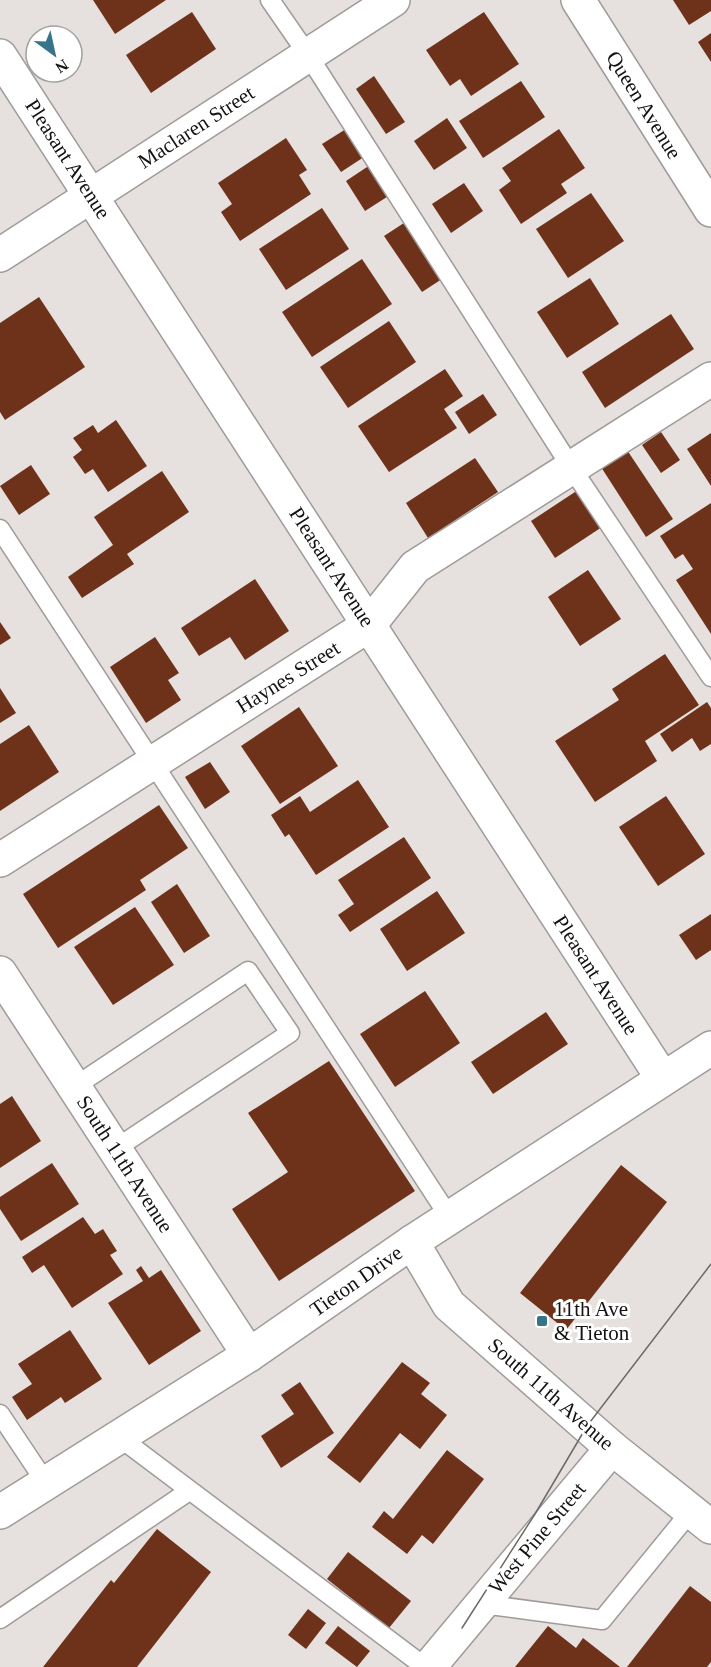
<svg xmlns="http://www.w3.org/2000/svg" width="711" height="1667" font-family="'Times New Roman',serif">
<rect width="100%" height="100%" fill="#e6e0de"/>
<g fill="#6e321a">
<path d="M 93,0 L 166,0 L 115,34 Z"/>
<path d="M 673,0 L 711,0 L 711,11 L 689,25 Z"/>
<path d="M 192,12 L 216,49 L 151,93 L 126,55 Z"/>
<path d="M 484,12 L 519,64 L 471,96 L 460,79 L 450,86 L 426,50 Z"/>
<path d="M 711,33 L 711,62 L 698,42 Z"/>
<path d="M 374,76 L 405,122 L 386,134 L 356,89 Z"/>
<path d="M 521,81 L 545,117 L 483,158 L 459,121 Z"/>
<path d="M 447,118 L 467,148 L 434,170 L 414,141 Z"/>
<path d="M 346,129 L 364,157 L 341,172 L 322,144 Z"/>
<path d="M 559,129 L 585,168 L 561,184 L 567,193 L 521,224 L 499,190 L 511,181 L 502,168 Z"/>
<path d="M 286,138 L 307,170 L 299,175 L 311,194 L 240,241 L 221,212 L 232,204 L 218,183 Z"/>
<path d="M 370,165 L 390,195 L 365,211 L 346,181 Z"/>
<path d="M 464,183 L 483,211 L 451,233 L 432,204 Z"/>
<path d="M 591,193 L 624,241 L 568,278 L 536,229 Z"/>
<path d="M 322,208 L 349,249 L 286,290 L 259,249 Z"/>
<path d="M 407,221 L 445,277 L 422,292 L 384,236 Z"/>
<path d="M 362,259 L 392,304 L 312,357 L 282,312 Z"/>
<path d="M 590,278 L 619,324 L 567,358 L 537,312 Z"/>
<path d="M 39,297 L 85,367 L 5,420 L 0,412 L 0,323 Z"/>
<path d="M 671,314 L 694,349 L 605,408 L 582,372 Z"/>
<path d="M 389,321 L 416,362 L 348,408 L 320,367 Z"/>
<path d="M 445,369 L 463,396 L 444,409 L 457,428 L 389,472 L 358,426 Z"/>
<path d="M 483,394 L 497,415 L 469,434 L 455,412 Z"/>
<path d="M 116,420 L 147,466 L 108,492 L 93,469 L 85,474 L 73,457 L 82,450 L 73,438 L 93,425 L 98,433 Z"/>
<path d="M 661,432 L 680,460 L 661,473 L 642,445 Z"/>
<path d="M 711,433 L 711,486 L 687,449 Z"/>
<path d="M 627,450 L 673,519 L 646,537 L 601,467 Z"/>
<path d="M 475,458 L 498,492 L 428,538 L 406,503 Z"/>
<path d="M 31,465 L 50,494 L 19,515 L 0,486 Z"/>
<path d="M 162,471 L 189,512 L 127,554 L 134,564 L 82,598 L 68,577 L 113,545 L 94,517 Z"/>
<path d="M 581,488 L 605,525 L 555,558 L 531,521 Z"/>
<path d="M 711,503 L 711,634 L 676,580 L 693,569 L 683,554 L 675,559 L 660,536 Z"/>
<path d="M 588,570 L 621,619 L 580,646 L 548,597 Z"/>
<path d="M 255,579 L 289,631 L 245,660 L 230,637 L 199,656 L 181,628 Z"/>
<path d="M 0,622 L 11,638 L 0,645 Z"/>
<path d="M 155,637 L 179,673 L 168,680 L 181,700 L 146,723 L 110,667 Z"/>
<path d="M 665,654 L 699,705 L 645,741 L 657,761 L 595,802 L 555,741 L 619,700 L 612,689 Z"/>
<path d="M 0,688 L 16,713 L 0,723 Z"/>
<path d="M 707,702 L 711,708 L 711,744 L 700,751 L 692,738 L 672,752 L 660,734 Z"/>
<path d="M 299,707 L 338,766 L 280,804 L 241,746 Z"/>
<path d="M 29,725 L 59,772 L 0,811 L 0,744 Z"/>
<path d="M 210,762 L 230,792 L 205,809 L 185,777 Z"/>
<path d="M 358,780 L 389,827 L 316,875 L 289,834 L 285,837 L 271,815 L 300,796 L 310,812 Z"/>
<path d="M 666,796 L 705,854 L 658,886 L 619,827 Z"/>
<path d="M 159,805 L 188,848 L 140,880 L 146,890 L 58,948 L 23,894 Z"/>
<path d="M 404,837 L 431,878 L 350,932 L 338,915 L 354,904 L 338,880 Z"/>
<path d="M 177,884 L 210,936 L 184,953 L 151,902 Z"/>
<path d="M 437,891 L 465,933 L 407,971 L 380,929 Z"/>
<path d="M 135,907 L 174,965 L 113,1005 L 74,947 Z"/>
<path d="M 711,914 L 711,950 L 696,960 L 679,935 Z"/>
<path d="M 425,991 L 460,1043 L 395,1087 L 360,1034 Z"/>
<path d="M 546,1012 L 568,1044 L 493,1094 L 471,1062 Z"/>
<path d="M 329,1061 L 415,1191 L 279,1281 L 232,1209 L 288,1172 L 248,1113 Z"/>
<path d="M 12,1096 L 41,1141 L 0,1168 L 0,1104 Z"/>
<path d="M 52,1163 L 79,1204 L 21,1241 L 0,1209 L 0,1197 Z"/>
<path d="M 621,1165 L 667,1202 L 566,1330 L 520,1293 Z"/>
<path d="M 83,1217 L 95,1234 L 103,1229 L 117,1251 L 110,1255 L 123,1274 L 72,1308 L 44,1265 L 32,1273 L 22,1257 Z"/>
<path d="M 141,1266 L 149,1278 L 161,1270 L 201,1331 L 149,1365 L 108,1303 L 143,1281 L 136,1270 Z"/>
<path d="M 70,1330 L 102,1379 L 65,1403 L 61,1397 L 27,1420 L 12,1397 L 32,1384 L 18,1364 Z"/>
<path d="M 402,1362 L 430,1383 L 421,1394 L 447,1415 L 420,1449 L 400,1433 L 360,1483 L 327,1457 Z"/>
<path d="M 300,1382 L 334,1433 L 281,1468 L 261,1436 L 294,1414 L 281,1395 Z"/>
<path d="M 447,1450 L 484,1479 L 433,1544 L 422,1535 L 407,1554 L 372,1527 L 384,1511 L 393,1519 Z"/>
<path d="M 157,1529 L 211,1572 L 137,1667 L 43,1667 L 111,1580 L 114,1583 Z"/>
<path d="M 348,1552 L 411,1601 L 389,1628 L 327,1579 Z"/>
<path d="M 690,1586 L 711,1602 L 711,1662 L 707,1667 L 627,1667 Z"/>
<path d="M 308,1609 L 326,1623 L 306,1649 L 288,1635 Z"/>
<path d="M 338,1626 L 370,1651 L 357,1667 L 325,1643 Z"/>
<path d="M 548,1626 L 576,1648 L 583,1638 L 620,1667 L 515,1667 Z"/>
</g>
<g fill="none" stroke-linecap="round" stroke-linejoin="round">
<g stroke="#a09b99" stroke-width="21">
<g id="service">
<path d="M 270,0 L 308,55 L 571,467 L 711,677"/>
<path d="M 0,529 L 450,1218"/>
<path d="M 74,1087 L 248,971 L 290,1033 L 115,1149"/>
<path d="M 0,1414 L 46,1483"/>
<path d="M 119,1437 L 425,1667"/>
<path d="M 482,1604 L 602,1620 L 691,1511"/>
<path d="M 0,1619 L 189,1491"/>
</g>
</g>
<g stroke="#a09b99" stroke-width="36">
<g id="minor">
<path d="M 578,0 L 711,210"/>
<path d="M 0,56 L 663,1079"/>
<path d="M 0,255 L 393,0"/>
<path d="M 0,860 L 369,625 L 415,567 L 711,379"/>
<path d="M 0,973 L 249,1355"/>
<path d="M 412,1242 L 449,1305 L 612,1448 L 711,1527"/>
<path d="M 429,1667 L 612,1448"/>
</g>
</g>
<g stroke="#a09b99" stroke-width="36">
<path id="secondary" d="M 0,1512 L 249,1355 L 412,1242 L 711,1048"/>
</g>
<use href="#service" stroke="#fff" stroke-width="18"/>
<use href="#minor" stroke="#fff" stroke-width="33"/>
<use href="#secondary" stroke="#fff" stroke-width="33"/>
<path stroke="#6d6967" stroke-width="1.5" d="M 462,1628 L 535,1514 L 587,1426 L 711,1264"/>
</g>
<rect fill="#367589" stroke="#fff" stroke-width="2" x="536" y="1315" width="12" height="12" rx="3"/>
<g text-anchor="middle" stroke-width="6" stroke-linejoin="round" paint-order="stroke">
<g font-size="21" fill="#151312" stroke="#fff">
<text transform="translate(644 105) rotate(58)" y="7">Queen Avenue</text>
<text transform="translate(196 127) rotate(-33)" y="7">Maclaren Street</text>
<text transform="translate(68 159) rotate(57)" y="7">Pleasant Avenue</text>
<text transform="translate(332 567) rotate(57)" y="7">Pleasant Avenue</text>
<text transform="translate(288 677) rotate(-32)" y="7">Haynes Street</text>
<text transform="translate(596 975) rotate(57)" y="7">Pleasant Avenue</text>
<text transform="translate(125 1164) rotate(57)" y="7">South 11th Avenue</text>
<text transform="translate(356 1281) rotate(-35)" y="7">Tieton Drive</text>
<text transform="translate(551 1394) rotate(41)" y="7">South 11th Avenue</text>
<text transform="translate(537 1538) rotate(-50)" y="7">West Pine Street</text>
</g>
<g font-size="21" fill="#151312" stroke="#fff" text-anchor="start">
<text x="554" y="1316">11th Ave<tspan x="554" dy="24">&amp; Tieton</tspan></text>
</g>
</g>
<g transform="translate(54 54) rotate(147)"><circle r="28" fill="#ffffff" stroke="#a1a1a0" stroke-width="1.5"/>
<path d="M0-4.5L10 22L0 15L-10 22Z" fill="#367589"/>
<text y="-9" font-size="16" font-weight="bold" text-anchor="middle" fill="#151312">N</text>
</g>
</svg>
